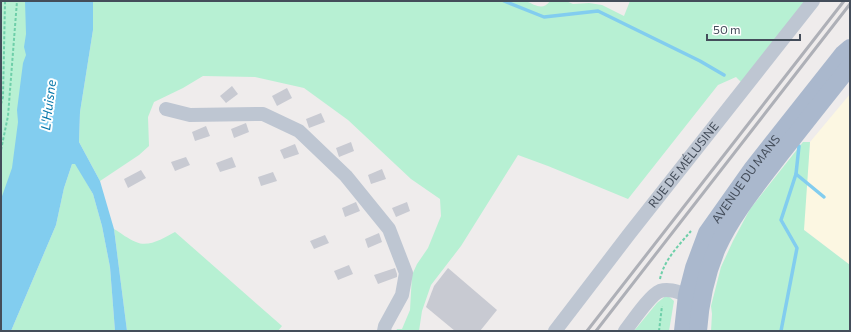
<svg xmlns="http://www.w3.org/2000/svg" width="851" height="332" font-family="Commissioner,sans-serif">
<rect width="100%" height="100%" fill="#efecec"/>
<path fill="#fcf7e2" d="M 850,94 L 850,265 L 803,229 L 810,142 Z"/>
<g fill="#b7f0d3">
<path d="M 1,1 L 58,1 L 1,246 Z"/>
<path d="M 93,1 L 526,1 C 535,5 543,11 550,1 L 566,1 L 573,4 L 589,3 L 602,5 L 624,16 L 630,1 L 809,1 L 743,84 L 736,77 L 718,85 L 628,199 L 548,166 L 518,155 L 461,246 L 431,285 L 422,311 L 419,331 L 396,331 L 397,329 L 402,329 L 410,310 L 412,275 L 417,264 L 428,248 L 441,216 L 440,199 L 411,179 L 348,120 L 304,88 L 255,77 L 203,76 L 183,88 L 154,102 L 148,117 L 149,146 L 139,155 L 100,181 L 79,142 L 80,112 L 93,30 Z"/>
<path d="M 803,142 L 810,142 L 804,230 L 850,265 L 850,331 L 711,331 L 712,314 L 711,306 L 721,267 L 733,241 L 750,209 Z"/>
<path d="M 72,164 L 76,164 L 93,194 L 102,226 L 110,267 L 115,331 L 11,331 L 56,225 L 64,188 Z"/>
<path d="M 114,229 C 121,233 128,239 136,242 C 148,248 164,238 175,232 L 282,326 L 278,331 L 127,331 Z"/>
<path d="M 667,295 L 674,301 L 669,331 L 634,331 L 657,303 Z"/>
</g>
<path fill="#82cdef" d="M 25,1 L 93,1 L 93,30 L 80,112 L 79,142 L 100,181 L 114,229 L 127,331 L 115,331 L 110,267 L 102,226 L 93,194 L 75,164 L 72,164 L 64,188 L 56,225 L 11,331 L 1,331 L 1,199 L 12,168 L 18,122 L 17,110 L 23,63 L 26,55 L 24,47 L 26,34 Z"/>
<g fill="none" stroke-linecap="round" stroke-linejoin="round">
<g stroke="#82cdef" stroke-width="3.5">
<path d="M 504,1 L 544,17 L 598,11 L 700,61 L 724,75"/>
<path d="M 799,146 L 796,174 L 824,197"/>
<path d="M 781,331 L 797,248 L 781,220 L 796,174"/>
</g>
</g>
<g fill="#c8cad2">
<path d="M 232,86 L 238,94 L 226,103 L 220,96 Z"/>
<path d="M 287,88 L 292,98 L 277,106 L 272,96 Z"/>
<path d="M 321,113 L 325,122 L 309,128 L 306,119 Z"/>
<path d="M 246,123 L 249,132 L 234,138 L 231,129 Z"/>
<path d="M 206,126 L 210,136 L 195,141 L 192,132 Z"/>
<path d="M 351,142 L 354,151 L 339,157 L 336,148 Z"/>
<path d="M 295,144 L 299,154 L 284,159 L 280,150 Z"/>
<path d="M 186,157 L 190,165 L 175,171 L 171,162 Z"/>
<path d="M 232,157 L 236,167 L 220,172 L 216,163 Z"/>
<path d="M 382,169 L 386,179 L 371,184 L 368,175 Z"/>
<path d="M 141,170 L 146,178 L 128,188 L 124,179 Z"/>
<path d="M 273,172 L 277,181 L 261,186 L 258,177 Z"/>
<path d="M 356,202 L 360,211 L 345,217 L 342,208 Z"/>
<path d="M 407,202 L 410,211 L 396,217 L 392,208 Z"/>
<path d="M 379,233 L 382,242 L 368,248 L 365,239 Z"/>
<path d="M 325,235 L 329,243 L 314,249 L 310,241 Z"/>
<path d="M 349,265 L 353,274 L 338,280 L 334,271 Z"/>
<path d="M 395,268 L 397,274 L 397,277 L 378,284 L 374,275 Z"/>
<path d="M 448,268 L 497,310 L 480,331 L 455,331 L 426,307 L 434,286 Z"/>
</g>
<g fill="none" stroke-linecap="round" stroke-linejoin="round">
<g stroke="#6ecfa9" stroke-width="2" stroke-dasharray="3 2" stroke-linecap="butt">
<path d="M 1,104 L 3,97 L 5,1"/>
<path d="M 1,150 L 8,116 L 17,1"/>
<path d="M 660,279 C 664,260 679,245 691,231"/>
<path d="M 659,331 L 662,306"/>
</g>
<g stroke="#bec6d2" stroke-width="14">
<path d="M 166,109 L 190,115 L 263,114 L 299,131 L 346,176 L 389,229 L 406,273 L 402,295 L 385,326 L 384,331"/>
<path id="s1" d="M 555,331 L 630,233 L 813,1"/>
<path d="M 625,331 C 632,322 650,295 660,291 C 669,288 678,292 687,295"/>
</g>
<g stroke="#aab8cd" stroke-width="18">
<path id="s2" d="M 683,331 L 687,295 L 694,268 L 707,233 L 753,168 L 843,54 L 850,48"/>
<path d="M 698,331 C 700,303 706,274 717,248 C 732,215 756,186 778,157 C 802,127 826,96 850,66"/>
</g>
<g stroke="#aeb0b7" stroke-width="3">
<path d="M 587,331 L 844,1"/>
<path d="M 596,331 L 850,4"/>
</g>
</g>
<g text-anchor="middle" stroke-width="4" stroke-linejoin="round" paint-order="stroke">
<g font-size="12" fill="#444d5a" stroke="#fff">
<text dy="4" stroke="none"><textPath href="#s1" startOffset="210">RUE DE MÉLUSINE</textPath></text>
<text dy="4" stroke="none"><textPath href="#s2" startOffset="168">AVENUE DU MANS</textPath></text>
</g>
<g font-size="13" font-style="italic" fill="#0677aa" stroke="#fff">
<text transform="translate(48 105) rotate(-83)" y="5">L'Huisne</text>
</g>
</g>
<rect width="851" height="332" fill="none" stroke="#444d5a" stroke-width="4"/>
<path d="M707 34v6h93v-6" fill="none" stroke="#444d5a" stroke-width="2"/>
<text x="713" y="34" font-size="12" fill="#444d5a" stroke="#ffffff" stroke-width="3" paint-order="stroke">50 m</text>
</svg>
